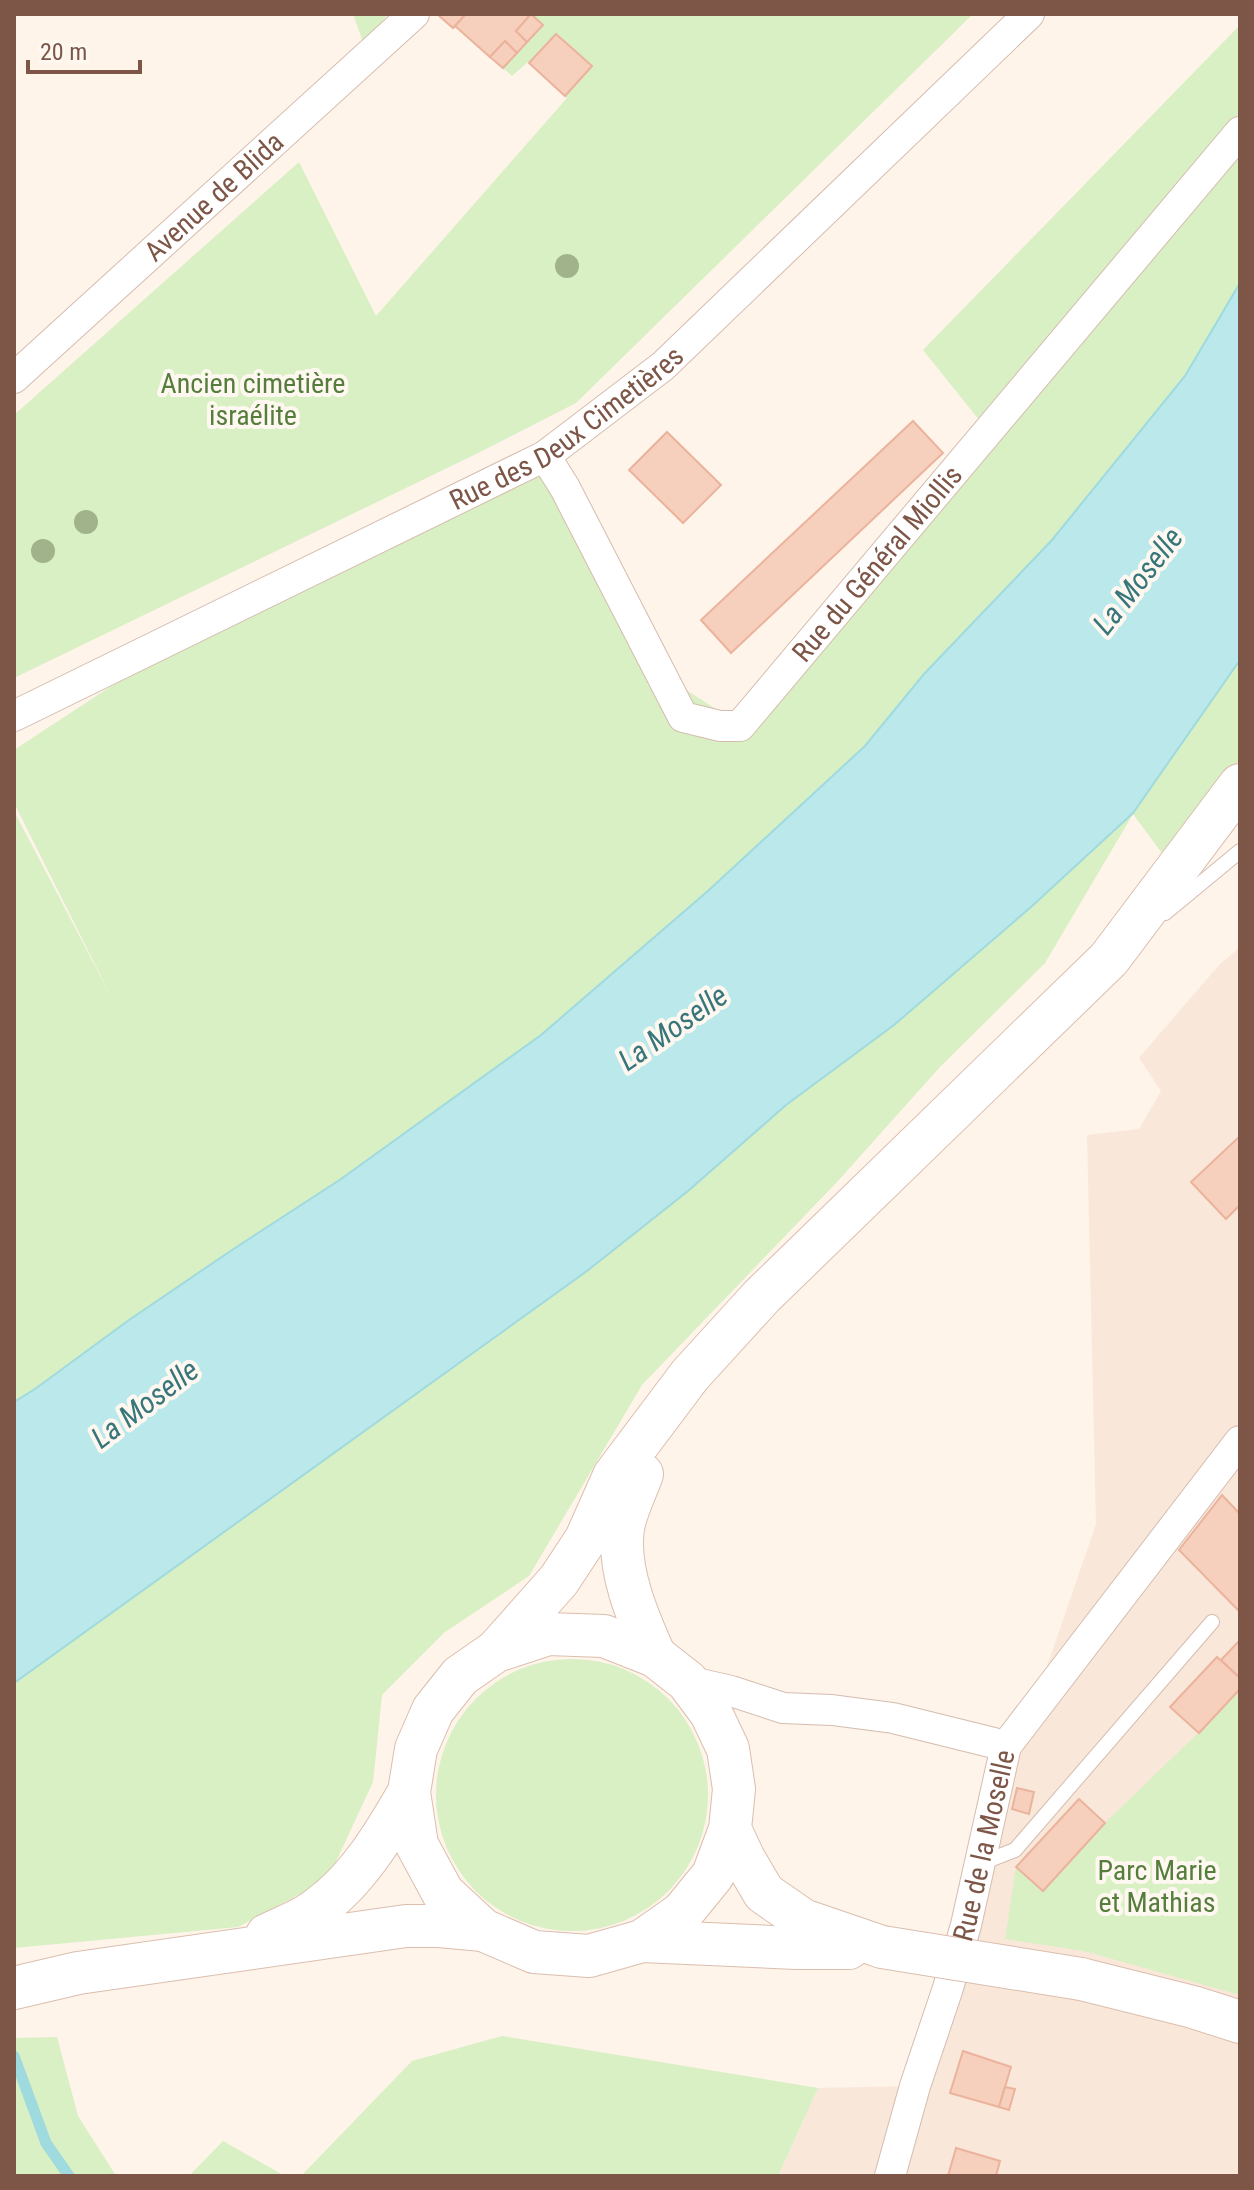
<svg xmlns="http://www.w3.org/2000/svg" width="1254" height="2190" font-family="'Roboto Condensed',sans-serif">
<rect width="100%" height="100%" fill="#fef4e9"/>
<path fill="#f9e8d9" d="M 1240,947 L 1240,2176 L 778,2176 L 818,2088 L 915,2086 L 979,1864 L 1096,1524 L 1087,1135 L 1139,1129 L 1161,1091 L 1139,1058 L 1219,965 Z"/>
<g fill="#d9efc4">
<path d="M 353,14 L 388,14 L 364,45 Z"/>
<path d="M 437,14 L 973,14 L 576,403 L 476,454 L 14,678 L 14,415 L 299,162 L 376,316 L 567,98 L 528,62 L 512,76 L 457,27 L 453,29 Z"/>
<path d="M 1240,25 L 1240,283 L 1185,376 L 1052,540 L 924,674 L 865,746 L 709,890 L 541,1035 L 341,1179 L 232,1250 L 129,1320 L 35,1389 L 14,1402 L 14,811 L 114,1002 L 14,803 L 14,750 L 215,618 L 545,456 L 677,684 L 725,715 L 751,714 L 988,431 L 923,350 Z"/>
<path d="M 1240,660 L 1240,785 L 1175,871 L 1133,814 L 1045,963 L 940,1067 L 837,1182 L 642,1385 L 529,1576 L 445,1632 L 382,1695 L 373,1782 L 328,1879 L 238,1927 L 14,1948 L 14,1683 L 587,1271 L 688,1191 L 786,1105 L 894,1025 L 1031,907 L 1133,813 Z"/>
<circle cx="572" cy="1795" r="136"/>
<path d="M 1240,1689 L 1240,1995 L 1084,1951 L 1005,1939 L 1016,1867 L 1043,1891 L 1105,1823 L 1199,1732 Z"/>
<path d="M 502,2036 L 818,2088 L 778,2176 L 301,2176 L 412,2061 Z"/>
<path d="M 57,2037 L 78,2116 L 116,2176 L 14,2176 L 14,2038 Z"/>
<path d="M 223,2141 L 285,2176 L 189,2176 Z"/>
</g>
<path fill="#bae8eb" stroke="#9fdade" stroke-width="2" d="M 1240,283 L 1240,660 L 1133,813 L 1031,907 L 894,1025 L 786,1105 L 688,1191 L 587,1271 L 14,1683 L 14,1402 L 35,1389 L 129,1320 L 232,1250 L 341,1179 L 541,1035 L 709,890 L 865,746 L 924,674 L 1052,540 L 1185,376 Z"/>
<g fill="none" stroke-linecap="round" stroke-linejoin="round">
<path stroke="#9fdade" stroke-width="11" d="M 14,2056 L 46,2143 L 69,2176"/>
</g>
<g fill="#f7cfbd" stroke="#ebb39c" stroke-width="2">
<path d="M 437,14 L 466,14 L 453,28 Z"/>
<path d="M 466,14 L 531,14 L 516,31 L 527,42 L 517,53 L 505,41 L 490,57 L 455,26 Z"/>
<path d="M 531,14 L 543,25 L 527,42 L 516,31 Z"/>
<path d="M 556,34 L 592,66 L 565,96 L 529,63 Z"/>
<path d="M 505,41 L 517,53 L 503,68 L 490,57 Z"/>
<path d="M 913,421 L 943,453 L 731,653 L 701,620 Z"/>
<path d="M 667,432 L 721,485 L 683,523 L 629,470 Z"/>
<path d="M 1240,1136 L 1240,1205 L 1226,1219 L 1191,1182 Z"/>
<path d="M 1222,1495 L 1240,1514 L 1240,1612 L 1179,1550 Z"/>
<path d="M 1240,1640 L 1240,1678 L 1221,1660 Z"/>
<path d="M 1217,1657 L 1240,1678 L 1240,1689 L 1199,1733 L 1170,1707 Z"/>
<path d="M 1017,1788 L 1034,1792 L 1029,1814 L 1012,1809 Z"/>
<path d="M 1079,1799 L 1105,1823 L 1043,1891 L 1016,1867 Z"/>
<path d="M 963,2051 L 1011,2067 L 999,2107 L 950,2093 Z"/>
<path d="M 1005,2087 L 1015,2089 L 1009,2110 L 999,2107 Z"/>
<path d="M 956,2148 L 1000,2161 L 996,2176 L 948,2176 Z"/>
</g>
<g fill="none" stroke-linecap="round" stroke-linejoin="round">
<g stroke="#d5bcaf" stroke-width="16">
<g id="service">
<path d="M 1165,913 L 1240,851"/>
<path d="M 979,1864 L 1015,1850 L 1212,1622"/>
</g>
</g>
<g stroke="#d5bcaf" stroke-width="32">
<g id="minor">
<path id="s1" d="M 14,378 L 414,14"/>
<path id="s2" d="M 545,456 L 565,488 L 683,717 L 720,726 L 740,726 L 1240,132"/>
<path id="s3" d="M 14,716 L 545,456 L 663,366 L 1029,14"/>
<path d="M 687,1681 L 731,1691 L 783,1708 L 832,1710 L 893,1718 L 1006,1746"/>
<path id="s4" d="M 890,2176 L 915,2086 L 948,1988 L 966,1925 L 1006,1746 L 1240,1441"/>
</g>
</g>
<g stroke="#dbbeae" stroke-width="44">
<g id="secondary">
<path d="M 642,1474 C 636,1491 626,1510 623,1528 C 617,1570 638,1618 655,1656"/>
<path d="M 497,1650 L 559,1580 L 586,1539 L 614,1476 L 690,1375 L 762,1296 L 1109,959 L 1240,785"/>
<path d="M 730,1829 L 713,1875 L 682,1913 L 642,1941 L 589,1956 L 534,1952 L 483,1930 L 443,1893 L 417,1845 L 409,1792 L 416,1749 L 433,1710 L 460,1676 L 496,1651 L 548,1634 L 604,1636 L 655,1656 L 687,1681 L 711,1713 L 728,1749 L 734,1789 L 730,1829 L 744,1859 L 764,1893 L 803,1920 L 882,1947"/>
<path d="M 267,1935 C 283,1927 303,1920 317,1909 C 357,1881 385,1834 409,1792"/>
<path d="M 642,1941 L 797,1948 L 849,1948"/>
<path d="M 1081,1979 L 1193,2007 L 1240,2022"/>
<path d="M 14,1988 L 78,1973 L 406,1926 L 439,1926 L 483,1930"/>
</g>
</g>
<use href="#service" stroke="#fff" stroke-width="14"/>
<use href="#minor" stroke="#fff" stroke-width="30"/>
<use href="#secondary" stroke="#fff" stroke-width="42"/>
<g stroke="#dbbeae" stroke-width="44" stroke-linecap="butt">
<path id="secondary-bridge" d="M 882,1947 L 1081,1979"/>
</g>
<use href="#secondary-bridge" stroke="#fff" stroke-width="42"/>
</g>
<g fill="#a1b38a">
<circle cx="567" cy="266" r="12"/>
<circle cx="86" cy="522" r="12"/>
<circle cx="43" cy="551" r="12"/>
</g>
<g text-anchor="middle" stroke-width="8" stroke-linejoin="round" paint-order="stroke">
<g font-size="28" fill="#7d5648" stroke="#fff8f1">
<text dy="10" stroke="none"><textPath href="#s1" startOffset="270">Avenue de Blida</textPath></text>
<text dy="10" stroke="none"><textPath href="#s3" startOffset="624">Rue des Deux Cimetières</textPath></text>
<text dy="10" stroke="none"><textPath href="#s2" startOffset="566">Rue du Général Miollis</textPath></text>
<text dy="10" stroke="none"><textPath href="#s4" startOffset="344">Rue de la Moselle</textPath></text>
</g>
<g font-size="28" fill="#557d3c" stroke="#fff8f1">
<text x="253" y="393">Ancien cimetière<tspan x="253" dy="32">israélite</tspan></text>
<text x="1157" y="1880">Parc Marie<tspan x="1157" dy="32">et Mathias</tspan></text>
</g>
<g font-size="30" font-style="italic" fill="#37767b" stroke="#fff8f1">
<text transform="translate(1138 581) rotate(-52)" y="10">La Moselle</text>
<text transform="translate(673 1028) rotate(-35)" y="10">La Moselle</text>
<text transform="translate(145 1404) rotate(-37)" y="10">La Moselle</text>
</g>
</g>
<rect width="1254" height="2190" fill="none" stroke="#7d5648" stroke-width="32"/>
<path d="M28 60v12h112v-12" fill="none" stroke="#7d5648" stroke-width="4"/>
<text x="40" y="60" font-size="24" fill="#7d5648" stroke="#fff8f1" stroke-width="6" paint-order="stroke">20 m</text>
</svg>
